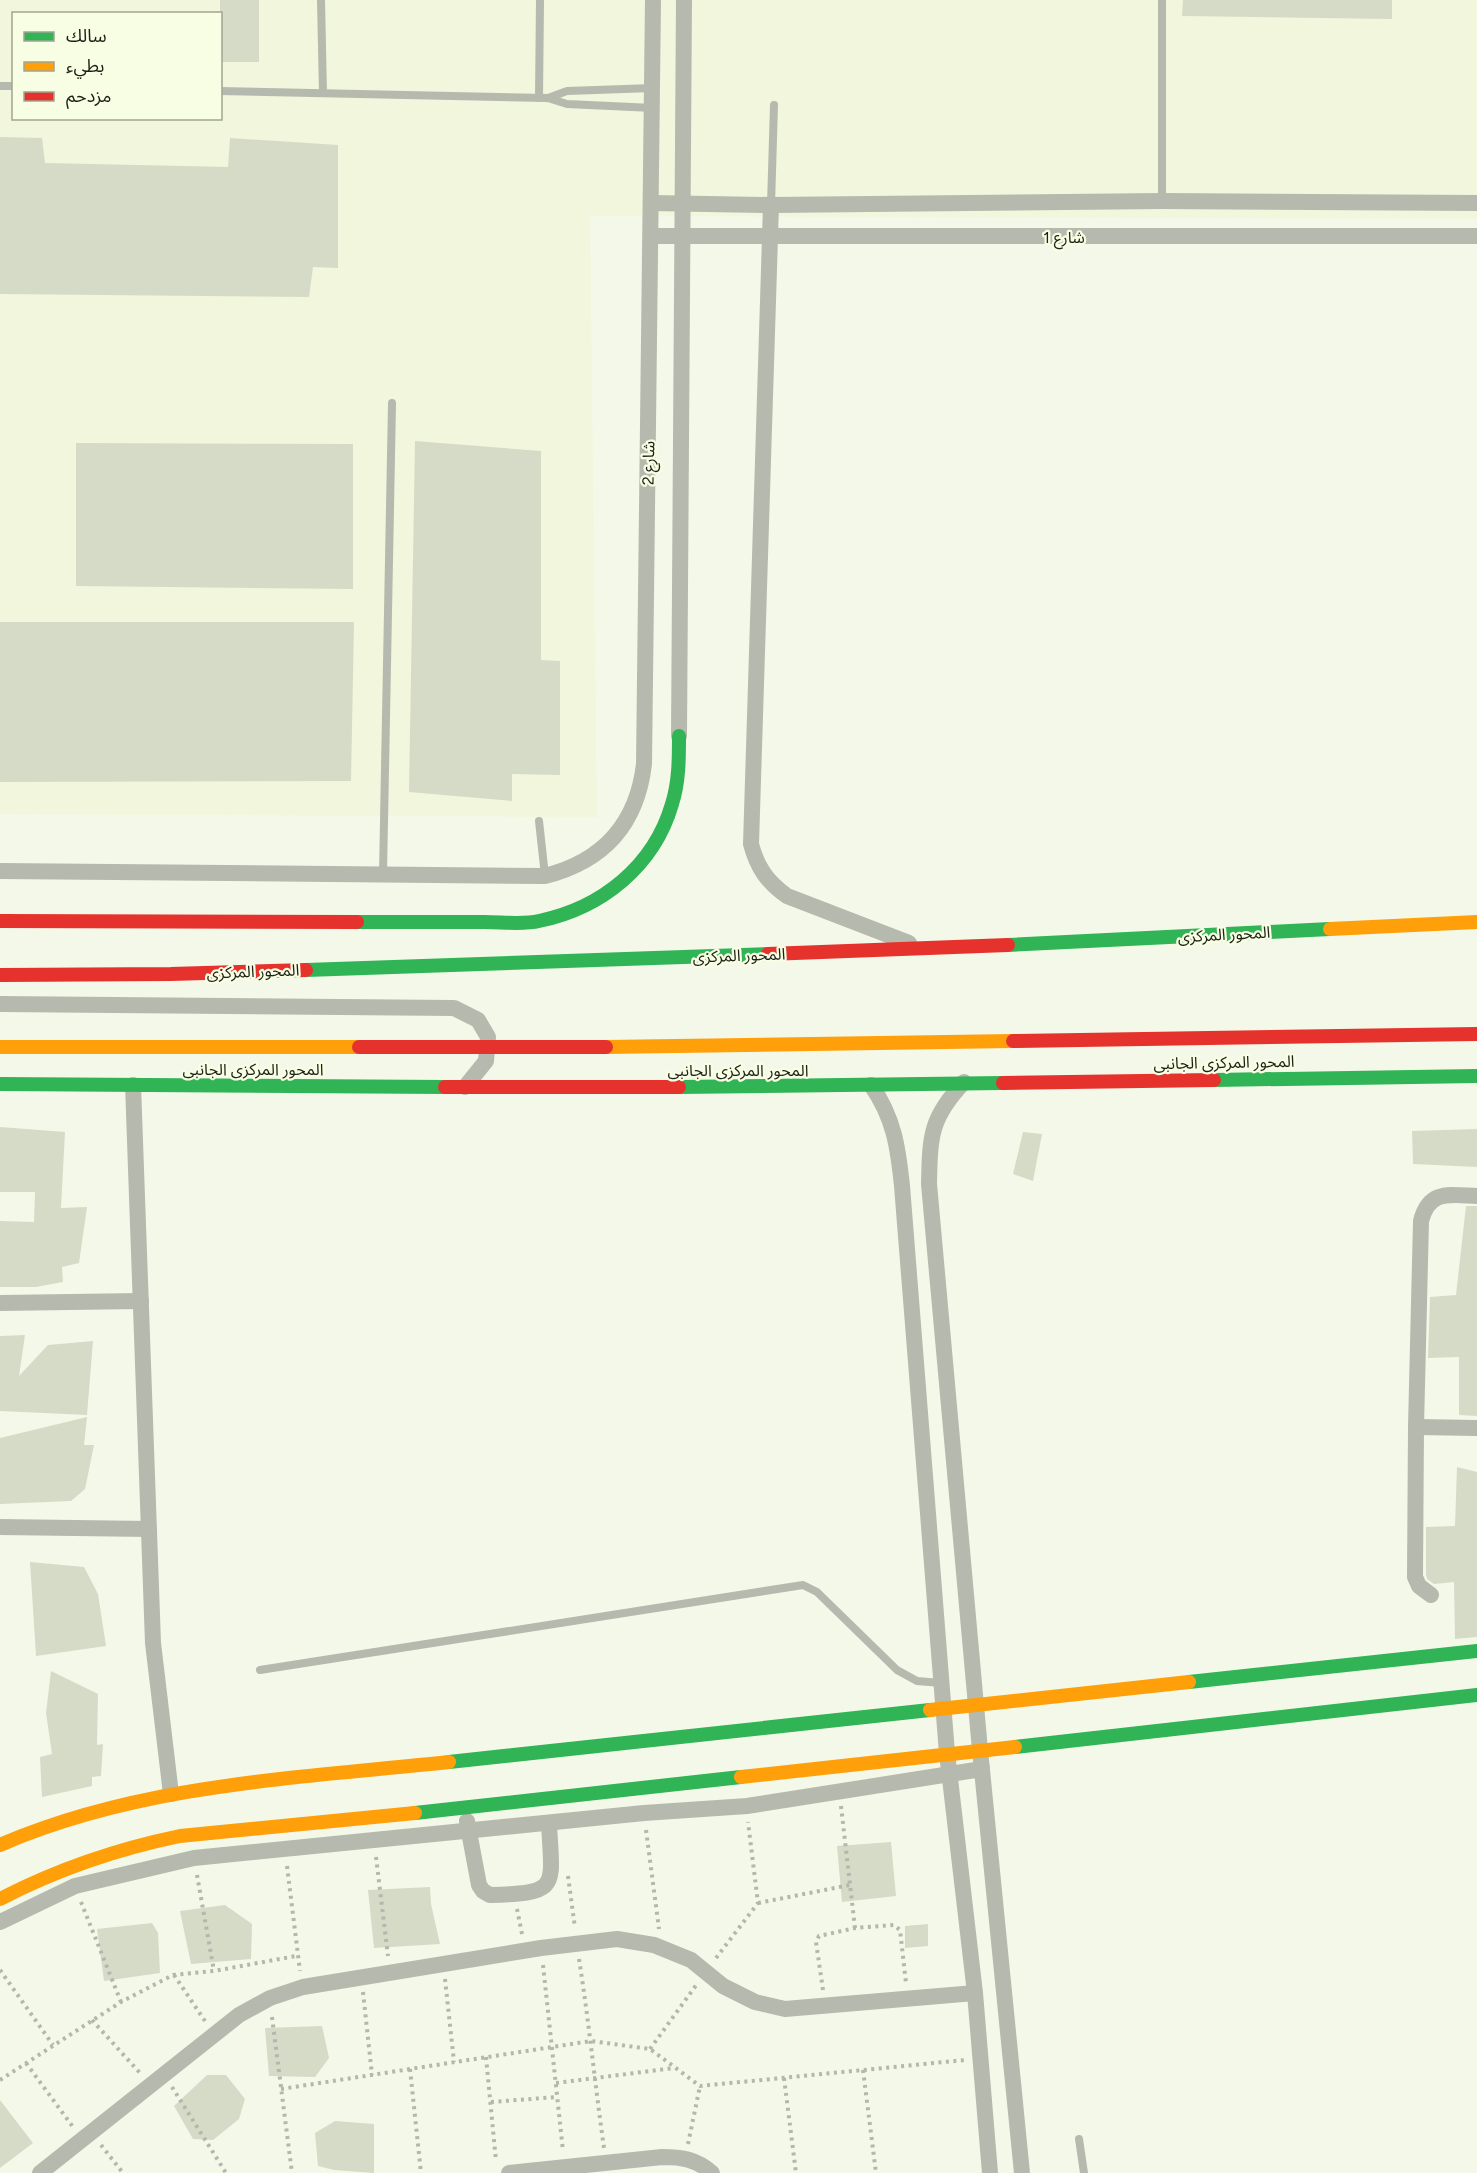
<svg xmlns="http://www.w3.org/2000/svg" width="1477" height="2173" font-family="Figtree,'Noto Sans Arabic',sans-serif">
<rect width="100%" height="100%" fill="#f4f8e9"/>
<path fill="#f1f6dd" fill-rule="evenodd" d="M 0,0 L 1477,0 L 1477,219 L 590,216 L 597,817 L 0,814 ZM 14,14 L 220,14 L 220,118 L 14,118 Z"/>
<g fill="#d6dbc7">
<rect x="220" y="0" width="39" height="62"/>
<path d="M 1183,0 L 1392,0 L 1392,19 L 1182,16 Z"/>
<path d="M 0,137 L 42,138 L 45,163 L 228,167 L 230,138 L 338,145 L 338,268 L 313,267 L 309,297 L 0,294 Z"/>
<path d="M 415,441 L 541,451 L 541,660 L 560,661 L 560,775 L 512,774 L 512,801 L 409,792 Z"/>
<path d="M 76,443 L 353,444 L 353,589 L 76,586 Z"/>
<path d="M 0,622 L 354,622 L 351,781 L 0,782 Z"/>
<path d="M 0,1127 L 65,1132 L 61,1208 L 87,1207 L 79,1263 L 62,1267 L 63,1282 L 36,1287 L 0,1287 L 0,1221 L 34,1222 L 35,1192 L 0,1192 Z"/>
<path d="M 1477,1129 L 1477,1167 L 1413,1164 L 1412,1131 Z"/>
<path d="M 1023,1132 L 1042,1134 L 1033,1181 L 1013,1174 Z"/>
<path d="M 1466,1206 L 1477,1206 L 1477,1416 L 1459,1415 L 1459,1357 L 1428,1358 L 1430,1297 L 1456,1295 Z"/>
<path d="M 25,1335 L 19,1376 L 48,1345 L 93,1341 L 87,1415 L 0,1411 L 0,1336 Z"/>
<path d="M 87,1417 L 84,1445 L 94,1445 L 85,1489 L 71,1501 L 0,1504 L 0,1438 Z"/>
<path d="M 1457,1467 L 1477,1472 L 1477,1637 L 1455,1639 L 1454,1582 L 1434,1584 L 1427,1579 L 1426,1575 L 1426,1527 L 1455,1526 Z"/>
<path d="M 30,1562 L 84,1567 L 98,1594 L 106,1646 L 36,1656 Z"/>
<path d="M 51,1671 L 98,1694 L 97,1745 L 103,1744 L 101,1776 L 92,1777 L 92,1786 L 42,1797 L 40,1757 L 52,1754 L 46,1713 Z"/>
<path d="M 891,1842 L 896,1896 L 842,1902 L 837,1846 Z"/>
<path d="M 430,1887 L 431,1904 L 440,1944 L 374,1948 L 368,1890 Z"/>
<path d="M 225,1905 L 252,1924 L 251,1959 L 191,1964 L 180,1911 Z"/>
<path d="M 152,1923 L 158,1933 L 160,1973 L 104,1981 L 97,1929 Z"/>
<path d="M 928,1924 L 928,1946 L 905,1948 L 905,1926 Z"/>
<path d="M 322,2026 L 329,2058 L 315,2077 L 269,2076 L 265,2028 Z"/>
<path d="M 207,2075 L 226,2075 L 245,2099 L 239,2119 L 213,2140 L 193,2139 L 174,2106 Z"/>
<path d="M 0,2100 L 33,2143 L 0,2168 Z"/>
<path d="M 335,2121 L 374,2124 L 374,2173 L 334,2170 L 318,2166 L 315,2133 Z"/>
</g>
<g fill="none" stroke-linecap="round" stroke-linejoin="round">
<g stroke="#b3b7ac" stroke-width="4" stroke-dasharray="3 4.5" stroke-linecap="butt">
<path d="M 841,1806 L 855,1928"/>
<path d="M 646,1830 L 659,1929"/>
<path d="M 376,1857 L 388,1956"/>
<path d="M 287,1866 L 300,1971"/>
<path d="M 197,1875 L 214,1971"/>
<path d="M 568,1876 L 575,1928"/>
<path d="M 81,1902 L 121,2002"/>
<path d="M 758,1903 L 850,1885"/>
<path d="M 517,1909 L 522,1934"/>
<path d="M 716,1958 L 758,1903 L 748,1822"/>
<path d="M 579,1959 C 589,2022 595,2085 604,2148"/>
<path d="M 543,1965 L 563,2151"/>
<path d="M 0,1970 L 53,2045"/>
<path d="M 174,1975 L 205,2021"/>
<path d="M 445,1979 L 454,2062"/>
<path d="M 823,1990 L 816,1942 L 819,1936 L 855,1928 L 894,1925 L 900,1930 L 906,1983"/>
<path d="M 363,1992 L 372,2075"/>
<path d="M 272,2017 L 292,2173"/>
<path d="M 92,2020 L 140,2073"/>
<path d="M 650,2049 L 697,1984"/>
<path d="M 486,2057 L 496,2161"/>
<path d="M 26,2063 L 73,2127"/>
<path d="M 410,2069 L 421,2173"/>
<path d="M 863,2070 L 876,2173"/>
<path d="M 784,2078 L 796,2173"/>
<path d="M 0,2080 L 121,2002 L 173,1975 L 214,1971 L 296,1956"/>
<path d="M 556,2083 L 674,2068"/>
<path d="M 172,2087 L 226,2173"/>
<path d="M 281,2089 L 591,2041 L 650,2049 L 700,2086 L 965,2060"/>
<path d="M 491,2102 L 557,2097"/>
<path d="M 688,2144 L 700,2086"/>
<path d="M 101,2145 L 123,2173"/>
</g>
<g stroke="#b6b9ad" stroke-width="8">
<path d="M 321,0 L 323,93"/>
<path d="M 0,86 L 14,86"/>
<path d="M 220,91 L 548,98 L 567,104 L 653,108"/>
<path d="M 539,98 L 540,0"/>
<path d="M 548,98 L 567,91 L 653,88"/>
<path d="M 1162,201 L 1162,0"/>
<path d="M 771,205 L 774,105"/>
<path d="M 539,821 L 545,876"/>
<path d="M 383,874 L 392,403"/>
<path d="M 260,1670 L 803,1585 L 817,1592 L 897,1670 L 917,1681 L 941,1683"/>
<path d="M 1079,2139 L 1084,2173"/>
</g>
<g stroke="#b6b9ad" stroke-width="16">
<path d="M 651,203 L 771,205 L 1162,201 L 1477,203"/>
<path d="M 771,205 L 751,844 C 757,867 767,882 787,896 L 909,943"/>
<path d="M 651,236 L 1477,236"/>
<path d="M 679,736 L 684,0"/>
<path d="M 0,871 L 545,876 C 604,861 637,824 644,764 L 653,0"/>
<path d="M 0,1004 L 454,1008 L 478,1020 L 488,1037 L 486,1061 L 465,1087"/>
<path d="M 964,1082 C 930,1118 930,1136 929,1184 L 980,1750 L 1022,2173"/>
<path d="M 133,1085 L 153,1643 L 171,1794"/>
<path d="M 871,1085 C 894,1118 898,1147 902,1186 L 947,1753 L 975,1993 L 990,2173"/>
<path d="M 0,1303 L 141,1301"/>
<path d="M 1416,1427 L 1477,1428"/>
<path d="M 0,1527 L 149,1529"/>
<path d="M 1431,1595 L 1419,1586 L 1415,1577 L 1416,1427 L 1421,1221 C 1429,1189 1450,1195 1477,1196"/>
<path d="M 467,1821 L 479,1885 L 483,1891 L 490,1895 C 561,1893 552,1888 549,1823"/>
<path d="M 0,1922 L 75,1886 L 194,1858 L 644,1813 L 747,1806 L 982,1769"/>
<path d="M 40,2173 L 239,2015 L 270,1998 L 303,1987 L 541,1948 L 617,1939 L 654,1945 L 691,1960 L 723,1986 L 755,2002 L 785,2009 L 975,1993"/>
<path d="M 509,2173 L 662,2157 C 682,2157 696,2159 712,2173"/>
</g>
<g stroke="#30b455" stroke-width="14">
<path d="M 357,922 C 400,922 442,922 485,922 C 502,922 523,925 539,921 C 602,908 654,866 672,804 C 679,782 679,759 679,736"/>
<path d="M 1008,945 L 1330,929"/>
<path d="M 306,970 L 768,954"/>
<path d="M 1214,1080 L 1477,1076"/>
<path d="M 0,1084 L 445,1087"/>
<path d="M 679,1087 L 1003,1083"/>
<path d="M 1189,1682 L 1477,1651"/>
<path d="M 1015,1747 L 1477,1695"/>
<path d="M 449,1762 L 930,1710"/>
<path d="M 415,1813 L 741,1777"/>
</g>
<g stroke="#ff9f0a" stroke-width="14">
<path d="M 1330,929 L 1477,922"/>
<path d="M 606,1047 L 1013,1041"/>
<path d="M 930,1710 L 1189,1682"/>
<path d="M 741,1777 L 1015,1747"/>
<path d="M 0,1845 C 140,1784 299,1778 449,1762"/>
<path d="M 0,1899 C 58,1869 117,1849 180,1836 L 415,1813"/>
</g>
<g stroke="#e5322d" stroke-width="14">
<path d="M 0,921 L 357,922"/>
<path d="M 768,954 L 1008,945"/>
<path d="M 0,975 L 171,974 L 306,970"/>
<path d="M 1013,1041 L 1477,1034"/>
<path d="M 1003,1083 L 1214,1080"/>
<path d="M 445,1087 L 679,1087"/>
</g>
<path stroke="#ff9f0a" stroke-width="14" d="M 0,1047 L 359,1047"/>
<path stroke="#e5322d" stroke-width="14" d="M 359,1047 L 606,1047"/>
</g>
<g text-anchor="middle" stroke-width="4.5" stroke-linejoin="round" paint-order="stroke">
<g font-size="16" fill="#1e2017" stroke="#f8fee3">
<text x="1064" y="243">شارع 1</text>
<text transform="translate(648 463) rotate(-89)" y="6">شارع 2</text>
<text transform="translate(1224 934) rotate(-3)" y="6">المحور المركزى</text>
<text transform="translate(739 955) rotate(-2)" y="6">المحور المركزى</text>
<text transform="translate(253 971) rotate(-2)" y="6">المحور المركزى</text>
<text transform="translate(1224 1062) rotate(-1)" y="6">المحور المركزى الجانبى</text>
<text x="253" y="1075">المحور المركزى الجانبى</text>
<text x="738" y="1076">المحور المركزى الجانبى</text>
</g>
</g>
<rect x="12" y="12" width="210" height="108" fill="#f8fee3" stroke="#a1a591" stroke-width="1.5"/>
<rect x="24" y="32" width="30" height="9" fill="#30b455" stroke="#a1a591" stroke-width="1.5"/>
<text x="66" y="42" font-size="18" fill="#1e2017">سالك</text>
<rect x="24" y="62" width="30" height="9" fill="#ff9f0a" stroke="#a1a591" stroke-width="1.5"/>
<text x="66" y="72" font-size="18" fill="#1e2017">بطيء</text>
<rect x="24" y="92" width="30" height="9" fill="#e5322d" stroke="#a1a591" stroke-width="1.5"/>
<text x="66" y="102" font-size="18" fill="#1e2017">مزدحم</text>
</svg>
